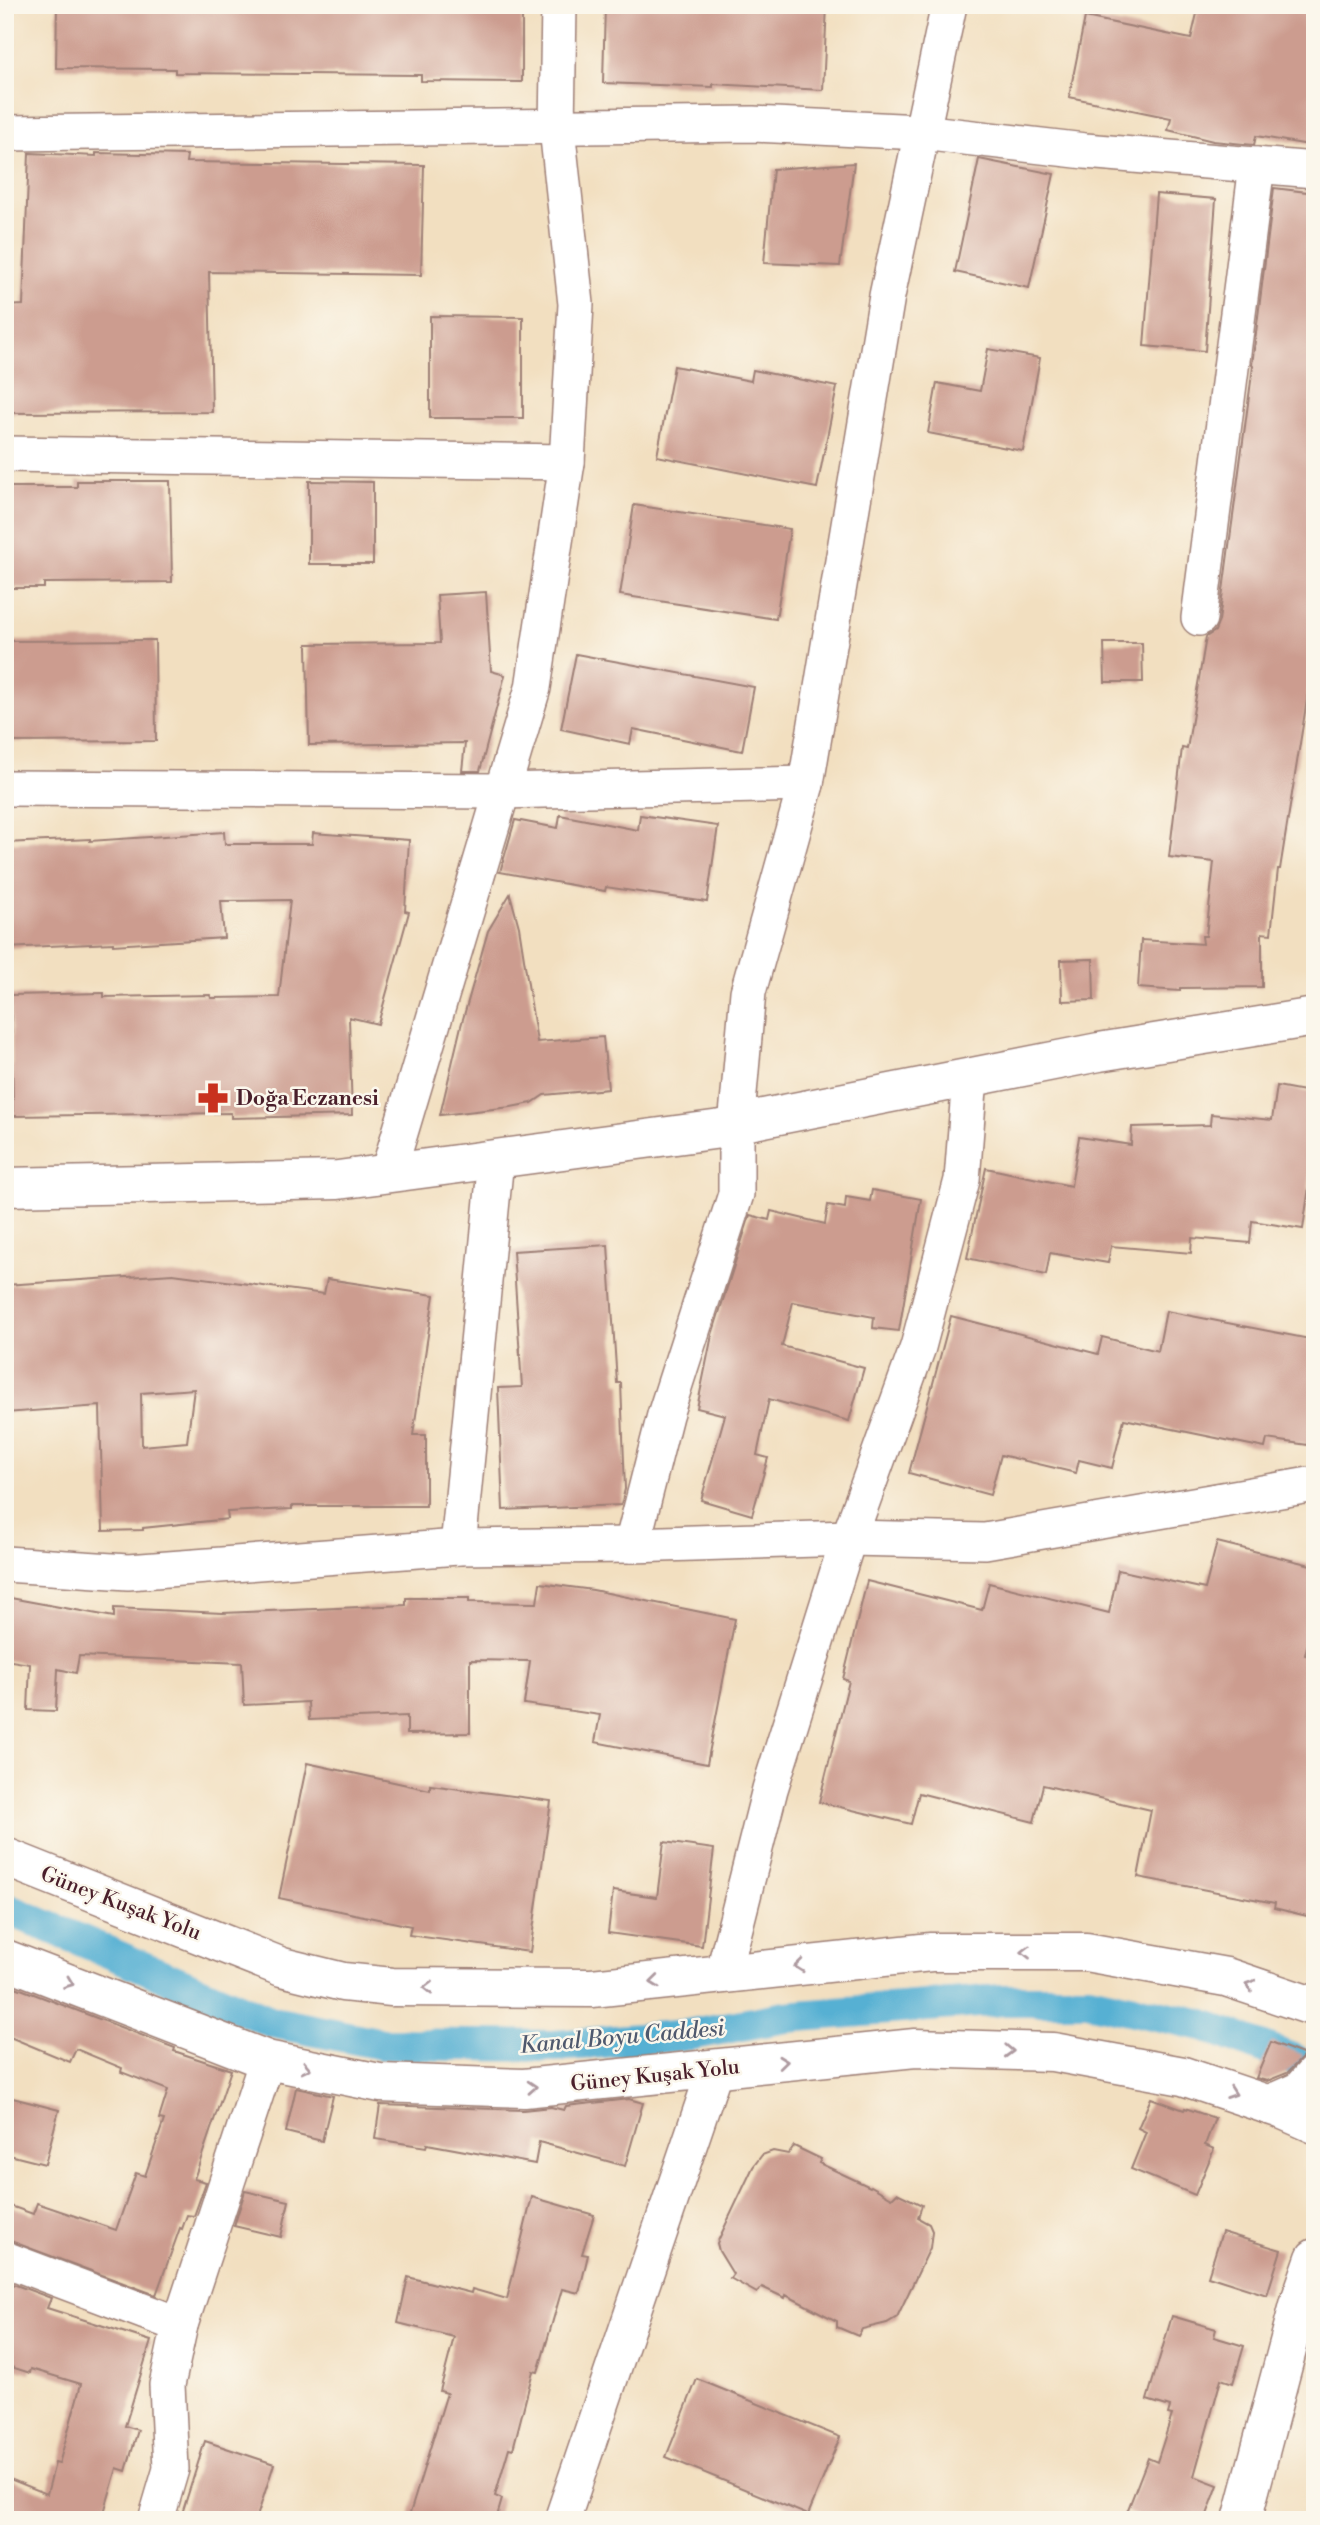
<svg xmlns="http://www.w3.org/2000/svg" width="1320" height="2525" font-family="'Libre Bodoni',serif">
<rect width="100%" height="100%" fill="#fbf7ec"/>
<filter id="ink" filterUnits="userSpaceOnUse"><feTurbulence type="fractalNoise" baseFrequency=".0143" numOctaves="2"/><feDisplacementMap in="SourceGraphic" scale="14" xChannelSelector="R" yChannelSelector="G"/><feConvolveMatrix kernelMatrix="1 2 1 2 8 2 1 2 1" color-interpolation-filters="sRGB"/></filter>
<filter id="wash" filterUnits="userSpaceOnUse"><feTurbulence type="fractalNoise" baseFrequency=".00686" numOctaves="4" result="noise"/><feDisplacementMap in="SourceGraphic" scale="28" xChannelSelector="R" yChannelSelector="G"/><feGaussianBlur stdDeviation="1.57" result="paint"/><feColorMatrix in="noise" values="0 0 0 0 0 0 0 0 0 0 0 0 0 0 0 0 0 1.4 0 .05"/><feComposite in="paint" operator="in"/></filter>
<g filter="url(#wash)">
<rect width="100%" height="100%" fill="#f2dfc0"/>
<g fill="none" stroke-linecap="round" stroke-linejoin="round">
<path stroke="#56b0d3" stroke-width="32" d="M 5,1908 L 272,2022 L 382,2044 L 554,2046 L 687,2035 L 786,2017 L 1003,2000 L 1088,2000 L 1203,2025 L 1295,2060"/>
</g>
<g id="blocks">
<g fill="#cc9c8f" fill-rule="evenodd">
<path d="M 57,5 L 522,5 L 522,82 L 421,81 L 421,75 L 175,73 L 175,69 L 56,68 Z"/>
<path d="M 605,5 L 827,5 L 823,90 L 713,84 L 713,87 L 603,83 Z"/>
<path d="M 1199,5 L 1315,5 L 1315,146 L 1256,136 L 1254,145 L 1213,141 L 1168,130 L 1171,118 L 1069,97 L 1085,17 L 1191,39 Z"/>
<path d="M 29,153 L 96,156 L 96,153 L 187,155 L 186,162 L 424,165 L 421,275 L 209,272 L 212,412 L 5,413 L 5,306 L 23,305 Z"/>
<path d="M 979,159 L 1054,174 L 1029,288 L 955,272 Z"/>
<path d="M 854,163 L 840,266 L 764,263 L 773,169 Z"/>
<path d="M 1274,188 L 1315,193 L 1315,674 L 1312,687 L 1309,687 L 1280,869 L 1278,869 L 1271,934 L 1262,933 L 1262,987 L 1180,988 L 1180,991 L 1138,988 L 1141,940 L 1203,944 L 1202,936 L 1206,936 L 1214,862 L 1169,857 L 1182,748 L 1187,749 L 1206,637 L 1215,631 L 1219,621 L 1253,366 L 1252,365 Z"/>
<path d="M 1156,194 L 1216,199 L 1205,351 L 1144,346 Z"/>
<path d="M 430,316 L 523,317 L 523,418 L 430,418 Z"/>
<path d="M 988,349 L 1040,358 L 1023,451 L 928,433 L 937,383 L 980,391 Z"/>
<path d="M 674,366 L 751,381 L 753,370 L 837,387 L 817,488 L 657,456 Z"/>
<path d="M 77,481 L 170,481 L 172,582 L 44,583 L 44,588 L 5,588 L 5,487 L 77,487 Z"/>
<path d="M 309,481 L 373,482 L 373,564 L 309,564 Z"/>
<path d="M 634,505 L 790,529 L 776,619 L 620,595 Z"/>
<path d="M 486,592 L 491,671 L 505,675 L 480,771 L 462,771 L 465,743 L 309,745 L 307,644 L 440,643 L 437,595 Z"/>
<path d="M 155,640 L 156,741 L 5,742 L 5,641 Z"/>
<path d="M 1104,643 L 1142,643 L 1143,682 L 1105,682 Z"/>
<path d="M 576,654 L 754,687 L 742,751 L 633,729 L 630,744 L 561,729 Z"/>
<path d="M 560,815 L 638,830 L 640,815 L 718,826 L 707,902 L 606,887 L 605,891 L 500,872 L 515,820 L 558,828 Z"/>
<path d="M 224,832 L 225,844 L 312,844 L 313,833 L 409,840 L 405,911 L 409,912 L 378,1024 L 349,1017 L 352,1115 L 231,1118 L 231,1113 L 13,1116 L 11,995 L 104,993 L 104,997 L 210,995 L 211,998 L 279,997 L 290,900 L 221,901 L 224,938 L 113,945 L 113,943 L 5,948 L 5,843 L 90,839 L 90,841 Z"/>
<path d="M 510,894 L 519,927 L 537,1042 L 603,1037 L 608,1089 L 544,1095 L 532,1103 L 511,1107 L 440,1115 L 461,1026 L 488,931 Z"/>
<path d="M 1093,959 L 1094,1000 L 1062,1001 L 1061,960 Z"/>
<path d="M 1277,1086 L 1315,1093 L 1315,1166 L 1312,1166 L 1303,1229 L 1252,1221 L 1250,1243 L 1192,1238 L 1191,1253 L 1111,1246 L 1108,1263 L 1050,1253 L 1046,1275 L 967,1258 L 986,1168 L 1071,1186 L 1079,1137 L 1131,1145 L 1132,1127 L 1210,1125 L 1211,1114 L 1272,1120 Z"/>
<path d="M 872,1190 L 921,1199 L 899,1331 L 873,1328 L 874,1317 L 793,1302 L 782,1346 L 864,1368 L 849,1421 L 769,1399 L 757,1455 L 768,1458 L 752,1515 L 701,1500 L 725,1415 L 697,1408 L 712,1335 L 750,1215 L 769,1220 L 771,1211 L 825,1224 L 828,1205 L 845,1208 L 846,1197 L 870,1201 Z"/>
<path d="M 608,1245 L 617,1383 L 621,1383 L 625,1489 L 621,1505 L 503,1510 L 498,1388 L 522,1387 L 513,1251 Z"/>
<path d="M 173,1274 L 324,1294 L 327,1279 L 434,1295 L 413,1435 L 426,1435 L 426,1506 L 292,1506 L 292,1509 L 227,1512 L 228,1519 L 143,1528 L 143,1530 L 103,1531 L 100,1406 L 5,1413 L 5,1285 ZM 194,1389 L 187,1442 L 142,1446 L 141,1393 Z"/>
<path d="M 1166,1311 L 1315,1340 L 1315,1446 L 1267,1439 L 1265,1448 L 1124,1419 L 1112,1468 L 1079,1460 L 1076,1473 L 1001,1455 L 990,1495 L 909,1473 L 951,1316 L 1098,1354 L 1102,1337 L 1158,1351 Z"/>
<path d="M 1217,1542 L 1315,1566 L 1315,1613 L 1305,1655 L 1310,1656 L 1309,1661 L 1315,1661 L 1315,1918 L 1274,1908 L 1275,1903 L 1138,1877 L 1151,1810 L 1043,1785 L 1034,1822 L 919,1793 L 911,1824 L 819,1802 L 849,1681 L 843,1679 L 867,1581 L 982,1610 L 989,1583 L 1109,1613 L 1118,1570 L 1205,1589 Z"/>
<path d="M 540,1583 L 593,1590 L 735,1619 L 707,1764 L 595,1742 L 600,1715 L 524,1704 L 530,1661 L 470,1660 L 470,1733 L 407,1734 L 407,1716 L 309,1720 L 308,1702 L 244,1705 L 242,1663 L 79,1656 L 76,1673 L 58,1669 L 56,1711 L 28,1710 L 30,1664 L 5,1660 L 5,1597 L 114,1617 L 114,1608 L 223,1613 L 406,1605 L 406,1598 L 469,1598 L 469,1602 L 537,1603 Z"/>
<path d="M 307,1763 L 430,1790 L 430,1785 L 551,1801 L 530,1952 L 409,1935 L 411,1926 L 279,1898 Z"/>
<path d="M 664,1842 L 714,1849 L 702,1946 L 608,1933 L 613,1891 L 657,1897 Z"/>
<path d="M 5,1983 L 175,2048 L 174,2051 L 231,2070 L 194,2179 L 206,2182 L 194,2216 L 187,2215 L 182,2229 L 180,2228 L 156,2295 L 5,2239 L 5,2204 L 33,2214 L 37,2203 L 116,2230 L 136,2173 L 145,2176 L 164,2120 L 159,2119 L 168,2090 L 121,2072 L 122,2068 L 76,2049 L 70,2062 L 5,2035 Z"/>
<path d="M 1271,2042 L 1305,2055 L 1287,2073 L 1267,2081 L 1256,2078 Z"/>
<path d="M 296,2088 L 333,2096 L 322,2141 L 286,2132 Z"/>
<path d="M 5,2096 L 59,2110 L 45,2164 L 5,2154 Z"/>
<path d="M 1151,2098 L 1184,2110 L 1185,2108 L 1215,2118 L 1205,2145 L 1214,2149 L 1195,2195 L 1131,2169 L 1146,2132 L 1138,2128 Z"/>
<path d="M 629,2099 L 643,2103 L 625,2166 L 539,2142 L 535,2164 L 427,2144 L 426,2147 L 375,2139 L 380,2105 L 523,2110 L 551,2107 L 564,2110 L 566,2106 Z"/>
<path d="M 794,2146 L 821,2159 L 819,2163 L 870,2187 L 871,2186 L 892,2198 L 897,2193 L 922,2205 L 918,2218 L 929,2224 L 932,2231 L 930,2248 L 897,2317 L 887,2323 L 862,2329 L 858,2336 L 837,2327 L 837,2321 L 786,2295 L 785,2298 L 762,2287 L 757,2293 L 730,2278 L 733,2274 L 719,2251 L 717,2243 L 753,2167 L 762,2155 L 773,2151 L 788,2154 Z"/>
<path d="M 245,2191 L 289,2201 L 281,2237 L 234,2226 Z"/>
<path d="M 532,2197 L 594,2215 L 582,2254 L 588,2255 L 579,2293 L 562,2289 L 538,2372 L 533,2371 L 513,2449 L 509,2448 L 495,2496 L 502,2499 L 496,2520 L 408,2520 L 447,2393 L 440,2391 L 454,2337 L 398,2323 L 408,2277 L 471,2293 L 472,2289 L 507,2299 Z"/>
<path d="M 1222,2232 L 1281,2250 L 1267,2295 L 1208,2276 Z"/>
<path d="M 13,2284 L 51,2298 L 47,2308 L 151,2341 L 125,2426 L 138,2430 L 126,2471 L 117,2468 L 103,2516 L 109,2520 L 5,2520 L 5,2477 L 47,2494 L 55,2463 L 59,2464 L 81,2384 L 31,2369 L 30,2373 L 5,2365 L 5,2307 Z"/>
<path d="M 1172,2316 L 1216,2329 L 1214,2337 L 1244,2346 L 1233,2383 L 1221,2379 L 1194,2476 L 1218,2485 L 1205,2520 L 1147,2520 L 1127,2512 L 1148,2458 L 1157,2462 L 1172,2415 L 1168,2414 L 1170,2407 L 1147,2400 Z"/>
<path d="M 697,2379 L 840,2437 L 808,2515 L 666,2457 Z"/>
<path d="M 205,2441 L 274,2464 L 256,2520 L 180,2520 Z"/>
</g>
</g>
</g>
<g filter="url(#ink)">
<use href="#blocks" fill-opacity="0" stroke="#9e7f76" stroke-width="2"/>
<g fill="none" stroke-linecap="round" stroke-linejoin="round">
<g stroke="#9e7f76" stroke-width="38">
<g id="minor">
<path d="M 5,133 L 753,124 L 921,132 L 1085,151 L 1315,170"/>
<path d="M 5,454 L 567,462"/>
<path d="M 1199,618 L 1257,165"/>
<path d="M 5,788 L 501,791 L 806,784"/>
<path d="M 388,1173 L 533,688 L 567,462 L 576,304 L 557,128 L 559,5"/>
<path d="M 632,1545 L 665,1415 L 736,1194 L 736,1127 L 748,992 L 806,784 L 887,296 L 949,5"/>
<path d="M 458,1547 L 496,1159"/>
<path d="M 5,1564 L 128,1572 L 458,1547 L 632,1545 L 849,1538 L 985,1541 L 1315,1484"/>
<path d="M 723,1975 L 770,1789 L 845,1549 L 918,1347 L 962,1180 L 970,1077"/>
<path d="M 5,2259 L 180,2325"/>
<path d="M 156,2520 L 171,2469 L 167,2385 L 180,2325 L 267,2060"/>
<path d="M 562,2520 L 715,2069"/>
</g>
</g>
<g stroke="#9e7f76" stroke-width="41">
<g id="secondary">
<path d="M 5,1187 L 338,1180 L 736,1127 L 748,1121 L 1099,1052 L 1315,1017"/>
<path d="M 5,1857 L 282,1967 L 343,1982 L 392,1987 L 592,1988 L 931,1952 L 1086,1952 L 1226,1977 L 1315,2007"/>
<path d="M 5,1959 L 267,2060 L 380,2083 L 524,2088 L 915,2048 L 1053,2052 L 1183,2076 L 1281,2109 L 1315,2124"/>
<path d="M 1268,2105 L 1300,2091 L 1315,2074"/>
<path d="M 1242,2520 L 1300,2301 L 1315,2258"/>
</g>
</g>
<use href="#minor" stroke="#fff" stroke-width="35"/>
<use href="#secondary" stroke="#fff" stroke-width="38"/>
</g>
<defs><path id="oneway-chevron" d="M-2-3.5L2.5 0L-2 3.5" fill="none" stroke-width="1.6" stroke-linecap="round" stroke-linejoin="round" transform="scale(1.75)"/></defs>
<g stroke="#ae9aa0">
<use href="#oneway-chevron" transform="translate(1026 1952) rotate(-180)"/>
<use href="#oneway-chevron" transform="translate(799 1966) rotate(174)"/>
<use href="#oneway-chevron" transform="translate(655 1982) rotate(174)"/>
<use href="#oneway-chevron" transform="translate(69 1983) rotate(21)"/>
<use href="#oneway-chevron" transform="translate(1250 1985) rotate(-162)"/>
<use href="#oneway-chevron" transform="translate(428 1988) rotate(-180)"/>
<use href="#oneway-chevron" transform="translate(1009 2051) rotate(2)"/>
<use href="#oneway-chevron" transform="translate(783 2062) rotate(-6)"/>
<use href="#oneway-chevron" transform="translate(306 2068) rotate(12)"/>
<use href="#oneway-chevron" transform="translate(532 2087) rotate(-4)"/>
<use href="#oneway-chevron" transform="translate(1232 2093) rotate(19)"/>
</g>
</g>
<defs>
<g id="pharmacy-bare" transform="scale(2.415)"><path d="M-2-6h4v4h4v4h-4v4h-4v-4h-4v-4h4Z" fill="#c8321e" stroke="#fbf7ec" stroke-width="2.5" paint-order="stroke"/></g>
</defs>
<g fill-rule="evenodd">
<use href="#pharmacy-bare" x="213" y="1098"/>
</g>
<g text-anchor="middle" stroke-width="5" stroke-linejoin="round" paint-order="stroke">
<g font-size="21" font-weight="bold" fill="#4a1f2b" stroke="#fbf7ec" text-anchor="start">
<text x="236" y="1105">Doğa Eczanesi</text>
</g>
<g font-size="21" fill="#4a1f2b" stroke="#fbf7ec">
<text transform="translate(121 1903) rotate(21)" y="7">Güney Kuşak Yolu</text>
<text transform="translate(655 2075) rotate(-6)" y="7">Güney Kuşak Yolu</text>
</g>
<g font-size="23" font-style="italic" fill="#4f596e" stroke="#fbf7ec">
<text transform="translate(622 2036) rotate(-5)" y="8">Kanal Boyu Caddesi</text>
</g>
</g>
<rect width="1320" height="2525" fill="none" stroke="#fbf7ec" stroke-width="28"/>
</svg>
